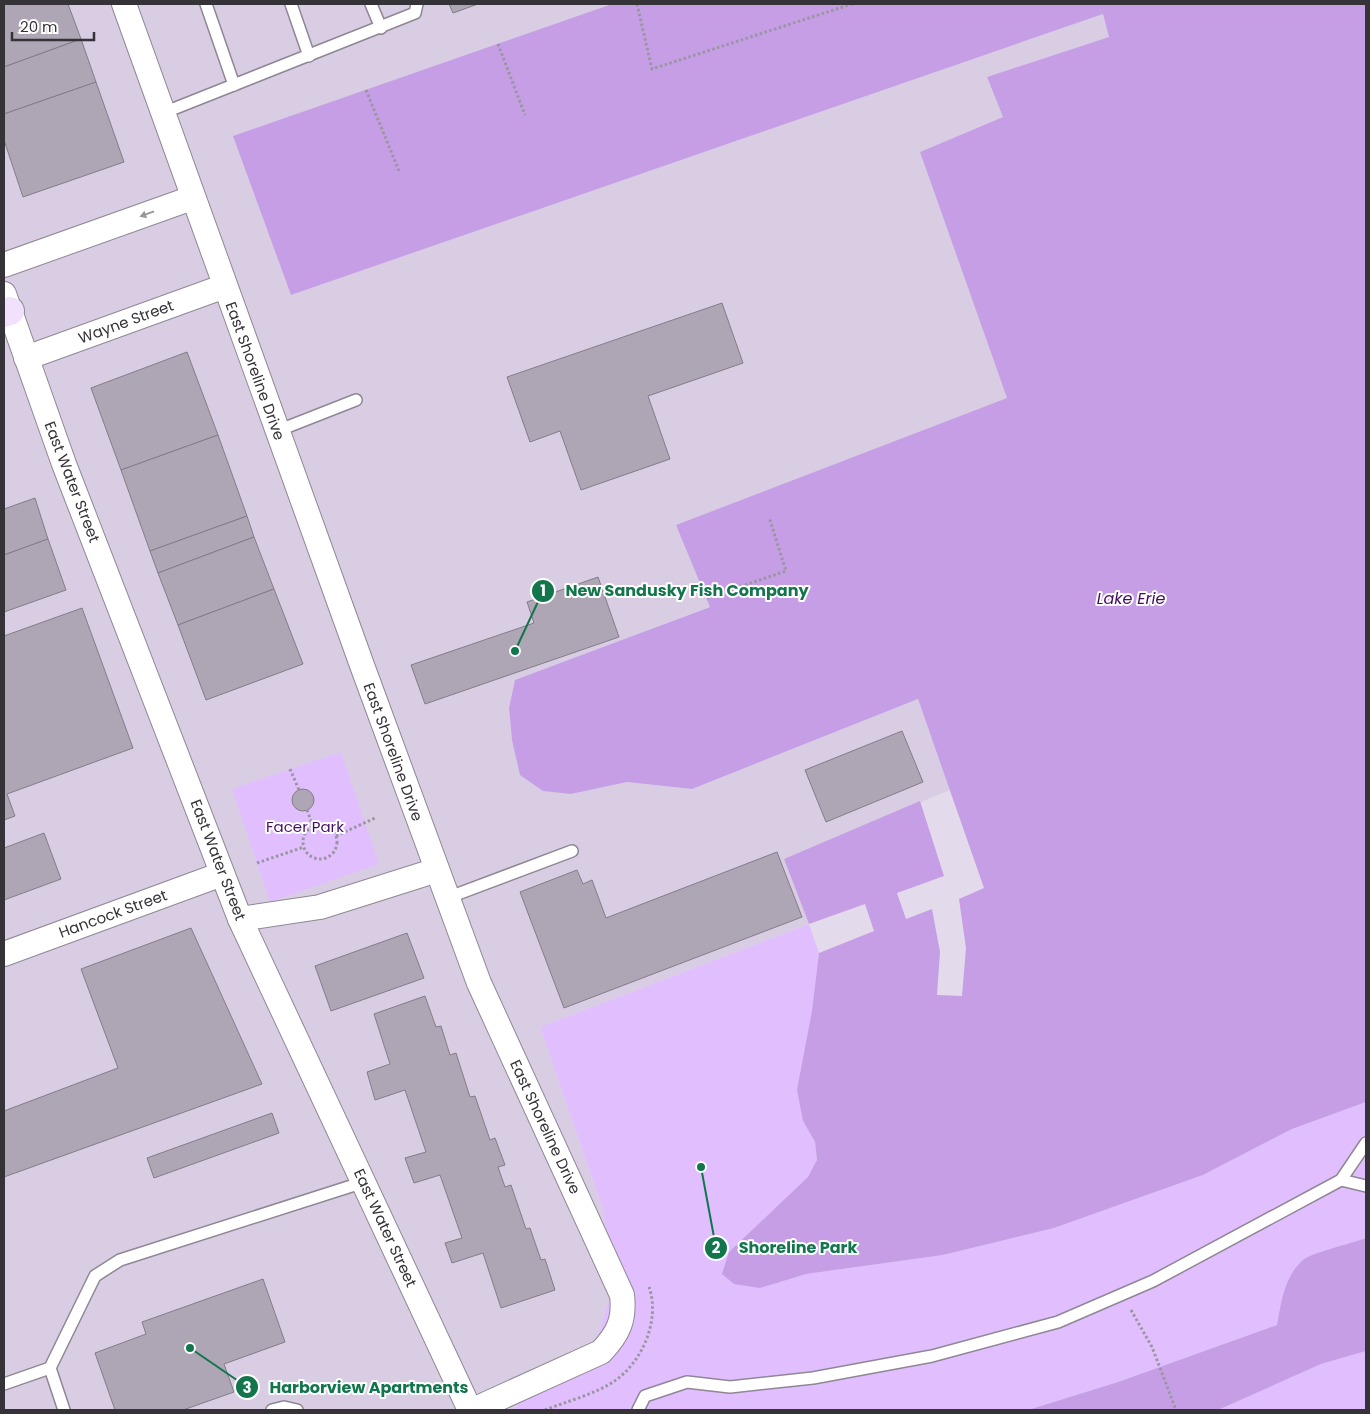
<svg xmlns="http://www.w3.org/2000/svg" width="1370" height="1414" font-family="Poppins,sans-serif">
<rect width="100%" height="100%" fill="#e3dbeb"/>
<path fill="#d9cde3" d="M 4,4 L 612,4 L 234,136 L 291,295 L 1103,14 L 1109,37 L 987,77 L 1003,117 L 920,152 L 1007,398 L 676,525 L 711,606 L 515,681 L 509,708 L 512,740 L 571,794 L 627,782 L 692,789 L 918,699 L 950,790 L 784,859 L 809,924 L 540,1027 L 603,1210 L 614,1285 L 593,1350 L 518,1402 L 515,1410 L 4,1410 Z"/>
<g fill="#e1bffe">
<path d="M 341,752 L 379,864 L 270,902 L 232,789 Z"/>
<path d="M 809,924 L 819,953 L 803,1121 L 815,1142 L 817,1160 L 760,1288 L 806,1274 L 943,1255 L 1054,1228 L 1203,1175 L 1292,1129 L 1366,1102 L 1366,1238 L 1304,1259 L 1280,1308 L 1277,1325 L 1118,1382 L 1028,1410 L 515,1410 L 518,1402 L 593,1350 L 614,1285 L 603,1210 L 540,1027 Z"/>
<path d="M 1366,1351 L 1366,1410 L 1218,1410 L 1321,1364 Z"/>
</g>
<g fill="#c59ee5">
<path d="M 612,4 L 1366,4 L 1366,1102 L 1292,1129 L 1203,1175 L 1054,1228 L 943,1255 L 806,1274 L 760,1288 L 734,1284 L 722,1274 L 729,1252 L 808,1177 L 817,1160 L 815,1142 L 803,1121 L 797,1090 L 812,1011 L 819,953 L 874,931 L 865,904 L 809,924 L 784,859 L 920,801 L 944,876 L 897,893 L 906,919 L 932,909 L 940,952 L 937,995 L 962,996 L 966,948 L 959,899 L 984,888 L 918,699 L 692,789 L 627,782 L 571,794 L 543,791 L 520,775 L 512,740 L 509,708 L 515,680 L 710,607 L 676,525 L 1007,398 L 920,152 L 1003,117 L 987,77 L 1109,37 L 1103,14 L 291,295 L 233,136 Z"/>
<path d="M 1366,1238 L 1366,1351 L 1321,1364 L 1218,1410 L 1028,1410 L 1118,1382 L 1277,1325 C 1281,1303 1284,1277 1303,1260 C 1311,1253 1353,1243 1366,1238 Z"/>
</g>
<g fill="#aea6b5" stroke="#837c8a">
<path d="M 4,4 L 68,4 L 81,39 L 4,67 Z"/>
<path d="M 449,4 L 478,4 L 453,13 Z"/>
<path d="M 81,39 L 96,82 L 4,114 L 4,67 Z"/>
<path d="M 96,82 L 124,162 L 23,197 L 4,140 L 4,114 Z"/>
<path d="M 722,303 L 743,363 L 648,396 L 670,459 L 581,490 L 560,431 L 530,442 L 507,377 Z"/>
<path d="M 187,352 L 218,435 L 121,470 L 91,388 Z"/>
<path d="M 218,435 L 247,516 L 150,551 L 121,470 Z"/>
<path d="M 35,498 L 48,539 L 4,555 L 4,509 Z"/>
<path d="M 247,516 L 254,537 L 158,573 L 150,551 Z"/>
<path d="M 254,537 L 274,589 L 178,625 L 158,573 Z"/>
<path d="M 48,539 L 66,590 L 4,612 L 4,555 Z"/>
<path d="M 598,577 L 619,637 L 425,704 L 411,665 L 534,623 L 527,602 Z"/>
<path d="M 274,589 L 303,664 L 206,700 L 178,625 Z"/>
<path d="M 82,608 L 133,748 L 7,794 L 15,816 L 4,820 L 4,636 Z"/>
<path d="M 902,731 L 923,782 L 826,822 L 805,770 Z"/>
<circle cx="303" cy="800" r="11"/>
<path d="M 44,833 L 61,879 L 4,900 L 4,848 Z"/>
<path d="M 777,852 L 802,917 L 564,1008 L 520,892 L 577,870 L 583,884 L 592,880 L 606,918 Z"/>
<path d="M 191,928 L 262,1084 L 4,1177 L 4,1111 L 118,1068 L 81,969 Z"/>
<path d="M 407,933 L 424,978 L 331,1011 L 315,966 Z"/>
<path d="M 425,996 L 436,1027 L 441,1026 L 450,1055 L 456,1053 L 470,1097 L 475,1096 L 490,1140 L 495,1138 L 505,1165 L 498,1167 L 505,1187 L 511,1185 L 526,1229 L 530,1228 L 541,1260 L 545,1259 L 555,1290 L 501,1308 L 483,1253 L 452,1263 L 445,1243 L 462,1238 L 440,1175 L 414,1183 L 405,1158 L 426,1152 L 405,1090 L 375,1100 L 367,1072 L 390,1064 L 374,1014 Z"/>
<path d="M 272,1113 L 279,1133 L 154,1178 L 147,1158 Z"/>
<path d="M 263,1279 L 285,1342 L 224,1364 L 234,1392 L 183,1410 L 115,1410 L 95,1353 L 146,1334 L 142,1322 Z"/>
</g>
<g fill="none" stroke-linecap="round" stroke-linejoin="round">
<g stroke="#8f8795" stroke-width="14">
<g id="lane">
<path d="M 206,4 L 234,85"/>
<path d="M 291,4 L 309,56"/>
<path d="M 371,4 L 381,28"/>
<path d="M 163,113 L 415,13 L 417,4"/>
<path d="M 277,431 L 356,400"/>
<path d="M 447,898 L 572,851"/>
<path d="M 1341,1180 L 1366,1186"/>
<path d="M 4,1384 L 50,1368"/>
<path d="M 64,1410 L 50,1368 L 95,1276 L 120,1260 L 364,1182"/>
<path d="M 272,1410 L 284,1407 L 297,1410"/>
<path d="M 638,1410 L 645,1396 L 687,1382 L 730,1387 L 813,1378 L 932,1356 L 1058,1322 L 1153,1281 L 1341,1180 L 1366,1143"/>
</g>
</g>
<g stroke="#8f8795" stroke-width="26">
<g id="street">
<path d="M 124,4 L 363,668 L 479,983 L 622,1295 C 625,1320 618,1334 601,1352 L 473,1410"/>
<path d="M 4,265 L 192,198"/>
<path d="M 4,294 L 64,464 L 240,919 L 470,1410"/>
<path d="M 26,358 L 225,286"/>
<path d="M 240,919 L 320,907 L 437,870"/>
<path d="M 4,954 L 222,874"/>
</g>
</g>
<g stroke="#8f8795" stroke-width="30">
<path id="secondary" d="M 4,313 L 10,311"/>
</g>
<g stroke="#9b95a1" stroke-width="3" stroke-dasharray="2.5 2.5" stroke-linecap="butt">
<path d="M 637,4 L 652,69 L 852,4"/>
<path d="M 498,44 L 525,115"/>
<path d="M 366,90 L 399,171"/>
<path d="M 707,598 L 786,571 L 769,517"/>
<path d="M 290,769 L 299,790"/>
<path d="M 307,810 L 313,826"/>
<circle cx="320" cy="842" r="17"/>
<path d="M 336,836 L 375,818"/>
<path d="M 257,863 L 304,847"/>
<path d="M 1131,1310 L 1152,1347 L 1176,1410"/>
<path d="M 545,1410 C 565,1402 595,1394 613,1382 C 641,1364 661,1321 649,1287"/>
</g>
<use href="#lane" stroke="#fff" stroke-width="11"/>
<use href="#street" stroke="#fff" stroke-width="24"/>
<use href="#secondary" stroke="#f1e1fd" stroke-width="28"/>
</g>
<defs><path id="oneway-solid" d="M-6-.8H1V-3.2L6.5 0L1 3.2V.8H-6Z" transform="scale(1.25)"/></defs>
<use fill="#9a989c" href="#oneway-solid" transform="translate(147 214) rotate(160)"/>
<g text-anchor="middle" stroke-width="4" stroke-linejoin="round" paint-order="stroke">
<g font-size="15" fill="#353238" stroke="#fff">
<text transform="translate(126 322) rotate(-20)" y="5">Wayne Street</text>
<text transform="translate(255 371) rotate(70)" y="5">East Shoreline Drive</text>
<text transform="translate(72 482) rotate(69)" y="5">East Water Street</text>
<text transform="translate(393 752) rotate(70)" y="5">East Shoreline Drive</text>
<text transform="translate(218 860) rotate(69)" y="5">East Water Street</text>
<text transform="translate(113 914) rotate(-20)" y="5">Hancock Street</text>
<text transform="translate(545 1127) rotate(65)" y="5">East Shoreline Drive</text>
<text transform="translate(385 1228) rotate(65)" y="5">East Water Street</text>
</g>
<g font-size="15" fill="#451064" stroke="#fff">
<text x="305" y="832">Facer Park</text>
</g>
<g font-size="16" font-style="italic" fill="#430d61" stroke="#fff">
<text x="1131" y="604">Lake Erie</text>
</g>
</g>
<path fill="none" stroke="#12754c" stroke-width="2" d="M515 651L543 591M701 1167L716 1248M190 1348L247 1387"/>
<g fill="#12754c" stroke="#fff" stroke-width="2">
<circle cx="515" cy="651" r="5"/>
<circle cx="701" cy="1167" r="5"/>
<circle cx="190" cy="1348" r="5"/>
<circle cx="543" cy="591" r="12"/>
<circle cx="716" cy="1248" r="12"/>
<circle cx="247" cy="1387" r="12"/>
</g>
<g font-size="15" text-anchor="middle" font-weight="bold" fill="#fff">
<text x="543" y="596">1</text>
<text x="716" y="1253">2</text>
<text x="247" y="1393">3</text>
</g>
<g font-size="16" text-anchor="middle" font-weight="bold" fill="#12754c" stroke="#fff" stroke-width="4" stroke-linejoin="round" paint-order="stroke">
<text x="687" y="596">New Sandusky Fish Company</text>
<text x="798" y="1253">Shoreline Park</text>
<text x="369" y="1393">Harborview Apartments</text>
</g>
<rect width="1370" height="1414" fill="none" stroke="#353238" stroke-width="10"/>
<path d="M12 32v8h82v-8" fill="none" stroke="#353238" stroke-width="2.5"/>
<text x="20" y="32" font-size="15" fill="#353238" stroke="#ffffff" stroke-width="4" paint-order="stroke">20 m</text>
</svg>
